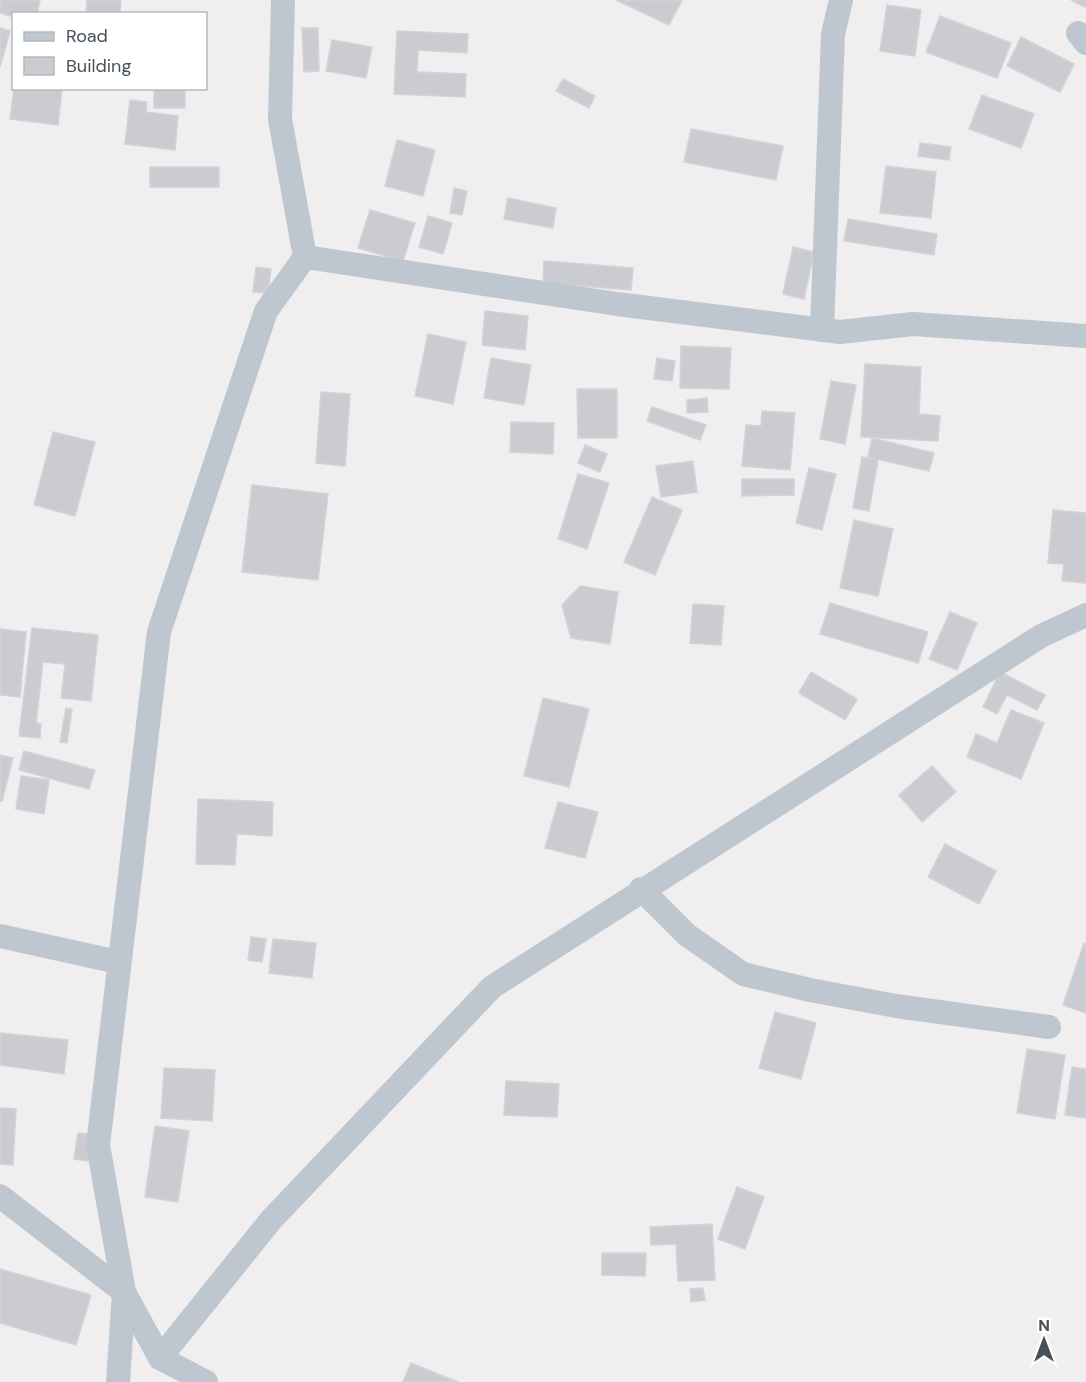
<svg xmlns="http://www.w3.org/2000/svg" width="1086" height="1382" font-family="'DM Sans',sans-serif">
<rect width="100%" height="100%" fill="#f0eeee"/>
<g fill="#cbccd2" stroke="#d2d3d9" stroke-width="1.5">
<path d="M 0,0 L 40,0 L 37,14 L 14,14 L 14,17 L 0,13 Z"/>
<path d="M 87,0 L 121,0 L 120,14 L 86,14 Z"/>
<path d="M 616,0 L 682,0 L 669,25 Z"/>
<path d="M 1071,0 L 1086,0 L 1086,6 L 1085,7 Z"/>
<path d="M 887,5 L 921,10 L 915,56 L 880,51 Z"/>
<path d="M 940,16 L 1011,43 L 997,78 L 926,52 Z"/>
<path d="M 0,28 L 10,31 L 0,67 Z"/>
<path d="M 302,28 L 318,28 L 319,71 L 304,72 Z"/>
<path d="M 397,31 L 468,34 L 467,53 L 418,50 L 417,72 L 466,74 L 465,97 L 394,94 Z"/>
<path d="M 1021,37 L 1074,64 L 1060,92 L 1007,66 Z"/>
<path d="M 332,40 L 372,47 L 366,78 L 326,71 Z"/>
<path d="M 563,79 L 595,96 L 589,108 L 556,91 Z"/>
<path d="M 14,88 L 62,88 L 58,125 L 10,119 Z"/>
<rect x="154" y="88" width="31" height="20"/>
<path d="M 982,95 L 1034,114 L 1021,148 L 969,129 Z"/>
<path d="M 130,100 L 147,102 L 146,112 L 178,116 L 175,150 L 125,144 Z"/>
<path d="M 691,129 L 783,146 L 776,180 L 684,162 Z"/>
<path d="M 397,140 L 435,150 L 423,196 L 385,186 Z"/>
<path d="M 920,143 L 951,147 L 949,160 L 918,156 Z"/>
<path d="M 886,166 L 936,172 L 931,218 L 880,213 Z"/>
<rect x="150" y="167" width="69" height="20"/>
<path d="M 454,188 L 467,191 L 462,215 L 450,213 Z"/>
<path d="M 508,198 L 556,208 L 553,228 L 504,219 Z"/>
<path d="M 370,210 L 415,223 L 403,261 L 358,248 Z"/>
<path d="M 428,216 L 452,223 L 443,254 L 419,247 Z"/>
<path d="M 848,219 L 937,234 L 934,255 L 844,241 Z"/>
<path d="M 793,247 L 814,252 L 804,299 L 783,294 Z"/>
<path d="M 544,261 L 633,268 L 631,290 L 543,283 Z"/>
<path d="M 256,267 L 271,269 L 268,293 L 253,292 Z"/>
<path d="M 485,311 L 528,316 L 525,350 L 482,345 Z"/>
<path d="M 428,334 L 466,342 L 453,404 L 415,396 Z"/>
<path d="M 681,346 L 731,348 L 729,389 L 680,388 Z"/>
<path d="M 491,358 L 531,365 L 524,405 L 484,398 Z"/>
<path d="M 657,358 L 675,361 L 672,381 L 654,379 Z"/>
<path d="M 865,364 L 921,367 L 919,414 L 940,416 L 938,441 L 861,437 Z"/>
<path d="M 831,381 L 856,385 L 845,444 L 820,439 Z"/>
<path d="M 577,389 L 617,389 L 617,438 L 578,438 Z"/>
<path d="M 321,392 L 350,394 L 345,466 L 316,463 Z"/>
<path d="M 707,398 L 708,412 L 687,413 L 687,400 Z"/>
<path d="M 652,407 L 706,425 L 700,440 L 647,421 Z"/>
<path d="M 762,411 L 795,413 L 790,470 L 742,466 L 746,425 L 761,426 Z"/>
<path d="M 511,422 L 554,423 L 553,454 L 510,452 Z"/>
<path d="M 53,432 L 95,442 L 75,516 L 34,505 Z"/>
<path d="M 872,438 L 934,453 L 929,471 L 868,457 Z"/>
<path d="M 585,445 L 607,454 L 600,472 L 578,463 Z"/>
<path d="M 862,457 L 878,460 L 869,511 L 853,508 Z"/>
<path d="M 693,461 L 697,492 L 661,497 L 656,466 Z"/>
<path d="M 809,468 L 836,474 L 822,530 L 796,523 Z"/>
<path d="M 578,474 L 609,483 L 587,549 L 558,539 Z"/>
<path d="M 742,479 L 794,479 L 794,495 L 742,496 Z"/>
<path d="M 252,485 L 328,494 L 318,580 L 242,572 Z"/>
<path d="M 652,497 L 682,510 L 655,575 L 624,562 Z"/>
<path d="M 1053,510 L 1086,513 L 1086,583 L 1062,581 L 1064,564 L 1048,563 Z"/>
<path d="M 854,520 L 893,529 L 878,596 L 840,588 Z"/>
<path d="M 580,586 L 618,592 L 610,644 L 571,638 L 562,605 Z"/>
<path d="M 830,603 L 928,632 L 918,663 L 820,634 Z"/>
<path d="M 693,604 L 724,606 L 721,645 L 690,643 Z"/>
<path d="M 950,612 L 977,623 L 957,670 L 929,659 Z"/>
<path d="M 32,628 L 98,635 L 91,701 L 61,698 L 65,664 L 43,662 L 36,723 L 41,724 L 40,738 L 19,736 Z"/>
<path d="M 0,629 L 26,632 L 20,697 L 0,695 Z"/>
<path d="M 811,672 L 857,699 L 845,720 L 799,693 Z"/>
<path d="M 1000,672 L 1045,695 L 1037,710 L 1007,695 L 997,714 L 983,707 Z"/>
<path d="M 543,698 L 589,709 L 569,787 L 524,776 Z"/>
<path d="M 66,708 L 72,709 L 67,743 L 60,742 Z"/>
<path d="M 1011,710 L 1044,723 L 1021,779 L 967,757 L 976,734 L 997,743 Z"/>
<path d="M 24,751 L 95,770 L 89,789 L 19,770 Z"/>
<path d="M 0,755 L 13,758 L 2,801 L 0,801 Z"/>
<path d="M 932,766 L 956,792 L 922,822 L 899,795 Z"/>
<path d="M 21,776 L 49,780 L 44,814 L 16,809 Z"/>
<path d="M 198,799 L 273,802 L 272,836 L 237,834 L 235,865 L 196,864 Z"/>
<path d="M 558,802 L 598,812 L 585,858 L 545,848 Z"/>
<path d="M 945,844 L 996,871 L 979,904 L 928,877 Z"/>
<path d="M 251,937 L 266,939 L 262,962 L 248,960 Z"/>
<path d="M 273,939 L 316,943 L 312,978 L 269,973 Z"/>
<path d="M 1084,943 L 1086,944 L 1086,1013 L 1063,1005 Z"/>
<path d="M 775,1012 L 816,1023 L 801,1079 L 759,1068 Z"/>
<path d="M 0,1033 L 68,1040 L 64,1074 L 0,1065 Z"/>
<path d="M 1027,1049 L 1065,1055 L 1055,1119 L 1017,1113 Z"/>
<path d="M 1072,1067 L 1086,1069 L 1086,1118 L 1065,1115 Z"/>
<path d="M 164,1068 L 215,1070 L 212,1121 L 161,1118 Z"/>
<path d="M 506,1081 L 559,1084 L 557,1117 L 504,1115 Z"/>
<path d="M 0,1108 L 16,1109 L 13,1165 L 0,1164 Z"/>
<path d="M 155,1126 L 189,1131 L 178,1202 L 145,1197 Z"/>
<path d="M 78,1133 L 98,1135 L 95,1162 L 74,1159 Z"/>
<path d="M 737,1187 L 764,1197 L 745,1249 L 718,1239 Z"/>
<path d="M 712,1224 L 715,1280 L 678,1281 L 676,1244 L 651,1245 L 650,1227 Z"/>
<path d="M 602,1253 L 646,1253 L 645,1276 L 602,1275 Z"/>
<path d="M 0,1269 L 91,1295 L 76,1345 L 0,1323 Z"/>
<path d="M 703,1288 L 705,1300 L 691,1302 L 690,1289 Z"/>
<path d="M 411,1363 L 458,1382 L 403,1382 Z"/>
</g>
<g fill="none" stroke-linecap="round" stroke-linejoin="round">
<g stroke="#bec7cf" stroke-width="24">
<path d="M 1078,33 L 1086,43"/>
<path d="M 305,257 L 617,304 L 840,332 L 913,324 L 1086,336"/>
<path d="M 822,330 L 833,34 L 841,0"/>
<path d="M 641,889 L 687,935 L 743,974 L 810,990 L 896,1006 L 1049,1027"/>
<path d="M 0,936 L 118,962"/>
<path d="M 0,1196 L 124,1292 L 160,1358 L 206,1382"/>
<path d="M 160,1358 L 271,1220 L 492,987 L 1041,636 L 1086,615"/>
<path d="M 118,1382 L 124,1292 L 98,1145 L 159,632 L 266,311 L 305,257 L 280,119 L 283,0"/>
</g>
</g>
<rect x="12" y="12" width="195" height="78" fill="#ffffff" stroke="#b5b9bd" stroke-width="1.5"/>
<rect x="24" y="32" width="30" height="9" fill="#bec7cf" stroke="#b5b9bd" stroke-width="1.5"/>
<text x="66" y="42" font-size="18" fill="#46505a">Road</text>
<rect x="24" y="57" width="30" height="18" fill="#cbccd2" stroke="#b5b9bd" stroke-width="1.5"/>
<text x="66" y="72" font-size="18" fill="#46505a">Building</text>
<g transform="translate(1044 1340)" stroke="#ffffff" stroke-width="4.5" paint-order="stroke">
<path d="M0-4.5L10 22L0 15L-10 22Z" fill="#46505a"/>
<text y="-9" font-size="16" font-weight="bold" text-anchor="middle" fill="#46505a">N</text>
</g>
</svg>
